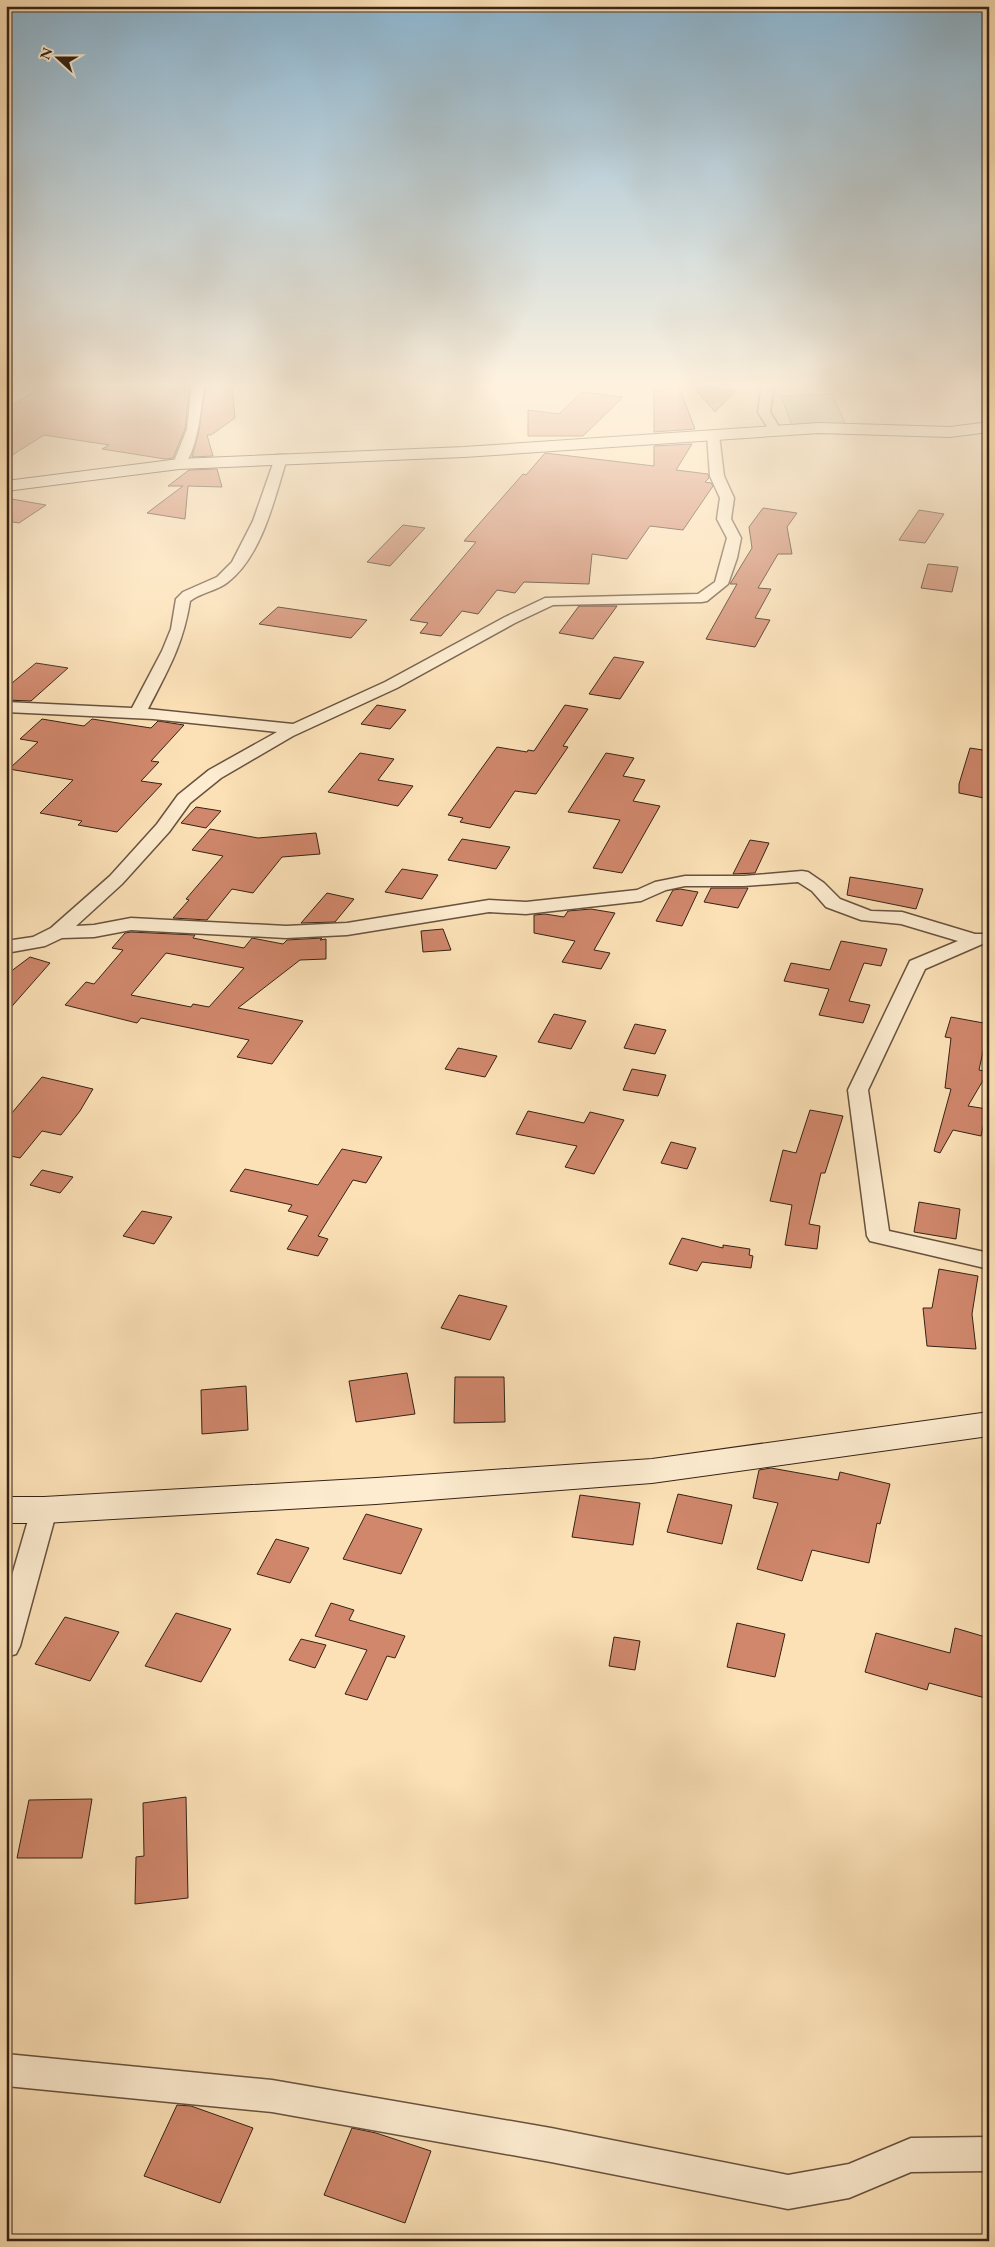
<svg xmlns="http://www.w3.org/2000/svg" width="995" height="2247" font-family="'EB Garamond',serif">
<rect width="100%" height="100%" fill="#fce1b7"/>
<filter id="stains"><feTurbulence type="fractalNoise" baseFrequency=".004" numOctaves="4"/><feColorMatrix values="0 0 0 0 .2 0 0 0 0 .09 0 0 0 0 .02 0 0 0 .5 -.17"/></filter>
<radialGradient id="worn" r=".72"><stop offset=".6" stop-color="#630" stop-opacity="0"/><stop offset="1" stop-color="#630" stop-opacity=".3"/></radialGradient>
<path fill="#bcc390" stroke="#797353" d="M 832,394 L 846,425 L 792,426 L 781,396 Z"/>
<g fill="#d0876c" stroke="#362316" fill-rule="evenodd">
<path d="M 46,384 L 190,384 L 185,429 L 173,458 L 165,459 L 102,449 L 109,445 L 44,435 L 6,459 L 6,409 Z"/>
<path d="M 206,384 L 232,384 L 235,418 L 211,435 L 207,435 L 213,456 L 192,457 L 199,431 Z"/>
<path d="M 668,384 L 678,384 L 695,429 L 654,432 L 654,390 L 662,391 Z"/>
<path d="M 692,385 L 735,391 L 715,412 Z"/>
<path d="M 582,392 L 623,397 L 583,436 L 528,436 L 528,410 L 559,414 Z"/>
<path d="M 692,444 L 676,470 L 708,474 L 709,478 L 705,482 L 711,483 L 713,486 L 683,530 L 650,526 L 627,559 L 592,554 L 589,584 L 524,582 L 515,593 L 497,590 L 478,614 L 462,611 L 441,636 L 420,633 L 428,623 L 410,620 L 476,542 L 464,541 L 523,474 L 526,475 L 545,453 L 654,466 L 654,446 Z"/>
<path d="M 217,469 L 222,487 L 188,486 L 185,519 L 147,513 L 183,486 L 168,486 L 189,470 Z"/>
<path d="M 6,498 L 46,505 L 19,523 L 6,521 Z"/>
<path d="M 763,508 L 797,513 L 787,527 L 792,554 L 778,554 L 758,588 L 771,589 L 755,618 L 770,620 L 755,647 L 706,639 L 737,584 L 730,584 L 752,548 L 749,527 Z"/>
<path d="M 919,510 L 944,514 L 925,543 L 899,540 Z"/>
<path d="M 403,525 L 425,528 L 390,566 L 367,562 Z"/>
<path d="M 928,564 L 958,567 L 952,592 L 921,588 Z"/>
<path d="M 579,606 L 617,606 L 593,639 L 559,633 Z"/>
<path d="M 278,607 L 367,620 L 351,638 L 259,624 Z"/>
<path d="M 614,657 L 644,662 L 620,699 L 589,694 Z"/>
<path d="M 36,663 L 68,668 L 31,701 L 6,700 L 6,688 Z"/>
<path d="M 377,705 L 406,710 L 390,729 L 361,724 Z"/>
<path d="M 565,705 L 588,709 L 563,746 L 568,747 L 536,794 L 515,791 L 490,828 L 460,822 L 463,818 L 448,815 L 497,747 L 527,752 L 528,750 L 534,751 Z"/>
<path d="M 42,719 L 84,726 L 92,719 L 151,728 L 158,721 L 184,725 L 151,761 L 159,762 L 141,781 L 162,784 L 117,832 L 78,825 L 82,821 L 40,813 L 73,780 L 9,769 L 38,742 L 20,739 Z"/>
<path d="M 970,748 L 989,751 L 989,799 L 959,793 L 959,784 Z"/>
<path d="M 360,753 L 394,759 L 378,780 L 413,786 L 398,806 L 328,792 Z"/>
<path d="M 606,753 L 634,758 L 623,776 L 645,780 L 633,801 L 660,806 L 622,873 L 593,868 L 620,820 L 568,812 Z"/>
<path d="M 196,807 L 221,811 L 206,828 L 181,823 Z"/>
<path d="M 210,829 L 258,838 L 316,833 L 320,854 L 282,857 L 253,893 L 232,889 L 207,920 L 173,918 L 189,900 L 186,899 L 223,856 L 192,850 Z"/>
<path d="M 462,839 L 510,847 L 496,869 L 448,860 Z"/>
<path d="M 750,840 L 769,843 L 755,873 L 733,874 Z"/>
<path d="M 402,869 L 438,875 L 422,899 L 385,892 Z"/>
<path d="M 850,877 L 888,883 L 923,889 L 916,909 L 847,895 Z"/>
<path d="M 711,888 L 748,888 L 738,908 L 704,902 Z"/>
<path d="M 680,889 L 698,892 L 682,926 L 656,921 L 673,890 Z"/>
<path d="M 327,893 L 354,899 L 335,922 L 301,923 Z"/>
<path d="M 591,909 L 615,913 L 594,950 L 610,953 L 601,969 L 562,962 L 575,941 L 534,933 L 534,915 L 545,914 L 564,917 L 568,911 Z"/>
<path d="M 443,929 L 451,950 L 423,952 L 421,931 Z"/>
<path d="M 131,932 L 195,935 L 193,938 L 244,948 L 252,938 L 283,944 L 287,940 L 322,938 L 320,940 L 326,939 L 326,959 L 300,960 L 238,1008 L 303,1021 L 272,1064 L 237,1057 L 249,1040 L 141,1018 L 137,1023 L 65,1005 L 86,982 L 94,984 L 123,950 L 112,948 L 125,933 ZM 166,953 L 244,968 L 209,1007 L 193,1004 L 191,1007 L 131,995 Z"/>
<path d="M 841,941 L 887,949 L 881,966 L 864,963 L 849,1001 L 870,1005 L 863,1023 L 819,1015 L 829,989 L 784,981 L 791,963 L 830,970 Z"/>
<path d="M 30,957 L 50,963 L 6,1013 L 6,975 Z"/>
<path d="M 554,1014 L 586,1021 L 571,1049 L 538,1042 Z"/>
<path d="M 951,1017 L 989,1024 L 979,1070 L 988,1072 L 968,1106 L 987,1109 L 981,1136 L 953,1130 L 940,1153 L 934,1151 L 951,1089 L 945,1088 L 951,1038 L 945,1037 Z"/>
<path d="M 635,1024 L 666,1030 L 655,1054 L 624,1048 Z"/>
<path d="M 458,1048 L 497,1056 L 485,1077 L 445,1069 Z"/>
<path d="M 632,1069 L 666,1075 L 658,1096 L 623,1090 Z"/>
<path d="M 42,1077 L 93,1089 L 80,1111 L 61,1135 L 42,1131 L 20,1158 L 6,1155 L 6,1120 Z"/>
<path d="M 810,1110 L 843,1116 L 825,1173 L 821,1173 L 809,1224 L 820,1226 L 817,1249 L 785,1245 L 792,1205 L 770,1201 L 783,1150 L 796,1153 Z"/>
<path d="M 528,1111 L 584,1123 L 590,1112 L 624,1120 L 594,1174 L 565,1167 L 577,1146 L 516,1134 Z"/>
<path d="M 671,1142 L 696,1148 L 687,1169 L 661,1163 Z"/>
<path d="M 342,1149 L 382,1157 L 366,1183 L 353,1180 L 318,1236 L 328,1239 L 318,1256 L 287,1249 L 308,1216 L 288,1211 L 292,1205 L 230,1191 L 245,1169 L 318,1185 Z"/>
<path d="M 42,1170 L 73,1177 L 60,1193 L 30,1185 Z"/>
<path d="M 919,1202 L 960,1209 L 956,1239 L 914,1232 Z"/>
<path d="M 142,1211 L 172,1217 L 154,1244 L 123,1236 Z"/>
<path d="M 682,1238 L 723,1248 L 723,1245 L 750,1249 L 749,1255 L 753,1256 L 751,1268 L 702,1262 L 697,1271 L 669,1264 Z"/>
<path d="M 939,1269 L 978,1276 L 972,1314 L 976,1349 L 927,1346 L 923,1308 L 932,1308 Z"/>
<path d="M 459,1295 L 507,1306 L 490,1340 L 441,1328 Z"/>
<path d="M 407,1373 L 415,1414 L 356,1422 L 349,1381 Z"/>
<path d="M 455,1377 L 504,1377 L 505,1422 L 454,1423 Z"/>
<path d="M 246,1386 L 248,1430 L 202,1434 L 201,1390 Z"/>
<path d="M 771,1468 L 838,1480 L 840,1472 L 890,1484 L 880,1524 L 877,1523 L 869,1563 L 812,1550 L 802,1581 L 757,1569 L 778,1503 L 753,1498 L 759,1470 Z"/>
<path d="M 678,1494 L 732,1505 L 722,1544 L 667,1532 Z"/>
<path d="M 580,1495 L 640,1503 L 633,1545 L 572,1537 Z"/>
<path d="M 366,1514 L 422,1529 L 401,1574 L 343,1559 Z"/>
<path d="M 276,1539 L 309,1548 L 290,1583 L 257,1574 Z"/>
<path d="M 331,1603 L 354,1610 L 349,1620 L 405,1636 L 395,1658 L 387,1656 L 367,1700 L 345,1694 L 367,1650 L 315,1636 Z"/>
<path d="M 176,1613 L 231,1629 L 201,1682 L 145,1666 Z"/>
<path d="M 65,1617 L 119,1632 L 90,1681 L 35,1664 Z"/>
<path d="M 737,1623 L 785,1634 L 775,1677 L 727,1667 Z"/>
<path d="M 955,1628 L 989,1638 L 989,1699 L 929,1683 L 927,1690 L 865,1672 L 876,1633 L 950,1653 Z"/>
<path d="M 614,1637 L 640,1641 L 635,1670 L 609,1666 Z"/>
<path d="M 301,1639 L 326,1645 L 315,1668 L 289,1660 Z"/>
<path d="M 186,1797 L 188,1898 L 135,1904 L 136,1857 L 144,1856 L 143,1803 Z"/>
<path d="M 92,1799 L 82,1858 L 17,1858 L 29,1800 Z"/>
<path d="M 177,2105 L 191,2106 L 253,2128 L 220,2203 L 144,2176 Z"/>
<path d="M 352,2128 L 376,2133 L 431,2151 L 405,2223 L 324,2195 Z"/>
</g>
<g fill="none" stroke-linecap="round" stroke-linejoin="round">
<g stroke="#68523e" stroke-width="3">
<g id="street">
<path d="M 192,384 L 204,384 C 202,401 197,463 179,468 L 173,464 L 187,429 Z"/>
<path d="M 762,384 L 774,384 L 770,412 L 781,430 L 779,433 L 771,433 L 758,412 Z"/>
<path d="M 713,431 L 719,435 L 724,476 L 734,498 L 731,519 L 741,538 L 737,558 L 728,584 L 707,601 L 702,602 L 553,605 L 515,623 L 397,688 L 293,736 L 221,778 L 190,803 L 169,832 L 122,884 L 76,926 L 94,925 L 131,918 L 286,926 L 347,923 L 489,900 L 526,902 L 637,890 L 655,882 L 685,876 L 744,876 L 802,871 L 808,872 L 824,883 L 840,899 L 871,911 L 902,912 L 975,934 L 987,934 L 989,937 L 987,942 L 925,969 L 868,1090 L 889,1231 L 989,1253 L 989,1269 L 870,1241 L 867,1236 L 848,1090 L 910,961 L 958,941 L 901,924 L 861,920 L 826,907 L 812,891 L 798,882 L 744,886 L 685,886 L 666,890 L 641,901 L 526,914 L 489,912 L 347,935 L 286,938 L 131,930 L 94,937 L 62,938 L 45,946 L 6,953 L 6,941 L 33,937 L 51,928 L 110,876 L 157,824 L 178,795 L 209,770 L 277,732 L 153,719 L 6,712 L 6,702 L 132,708 L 162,651 L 171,629 L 176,599 L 183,592 L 217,577 L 232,562 L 253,521 L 276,455 L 286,455 L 287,458 C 275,497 262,556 228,582 C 217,591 202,592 190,601 C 183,645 168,670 148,709 L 293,724 L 385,682 L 505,617 L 545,598 L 698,594 L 715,582 L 727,538 L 717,519 L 720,498 L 710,476 L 707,435 Z"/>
<path d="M 44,1500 L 53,1503 L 57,1510 L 20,1646 L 16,1654 L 6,1657 L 6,1596 L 31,1510 L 35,1503 Z"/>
<path d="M 6,2054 L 272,2080 L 551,2128 L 788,2175 L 849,2164 L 911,2138 L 989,2137 L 989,2171 L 911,2172 L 849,2198 L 788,2209 L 551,2162 L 272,2112 L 6,2086 Z"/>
</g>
</g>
<g stroke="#362316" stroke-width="2">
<g id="secondary">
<path d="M 989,422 L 989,432 L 950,437 L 819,433 L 464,457 L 179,469 L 6,491 L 6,481 L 179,459 L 464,447 L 819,423 L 950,427 Z"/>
<path d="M 989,1412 L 989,1436 L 652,1483 L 376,1504 L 44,1523 L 6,1523 L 6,1497 L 44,1497 L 376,1478 L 652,1459 Z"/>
</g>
</g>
<use href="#street" fill="#fdecd0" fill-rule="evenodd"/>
<use href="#secondary" fill="#fdecd0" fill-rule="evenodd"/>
</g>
<linearGradient id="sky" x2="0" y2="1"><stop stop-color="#8bb7d4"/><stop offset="0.55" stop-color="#fef2df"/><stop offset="1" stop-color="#fef2df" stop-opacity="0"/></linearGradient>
<rect width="995" height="699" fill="url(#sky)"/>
<rect width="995" height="2247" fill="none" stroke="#fce1b7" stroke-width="25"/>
<rect x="8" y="8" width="980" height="2232" fill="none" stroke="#362316" stroke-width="2.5"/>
<rect x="12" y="12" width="970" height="2222" fill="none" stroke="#362316"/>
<g transform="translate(58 58) rotate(291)" stroke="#fdecd0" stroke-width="4" paint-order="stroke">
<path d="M0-4L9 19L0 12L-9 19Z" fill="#362316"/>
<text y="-8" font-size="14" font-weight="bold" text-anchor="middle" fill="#362316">N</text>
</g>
<rect width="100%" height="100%" filter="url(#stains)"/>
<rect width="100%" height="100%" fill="url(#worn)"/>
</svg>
